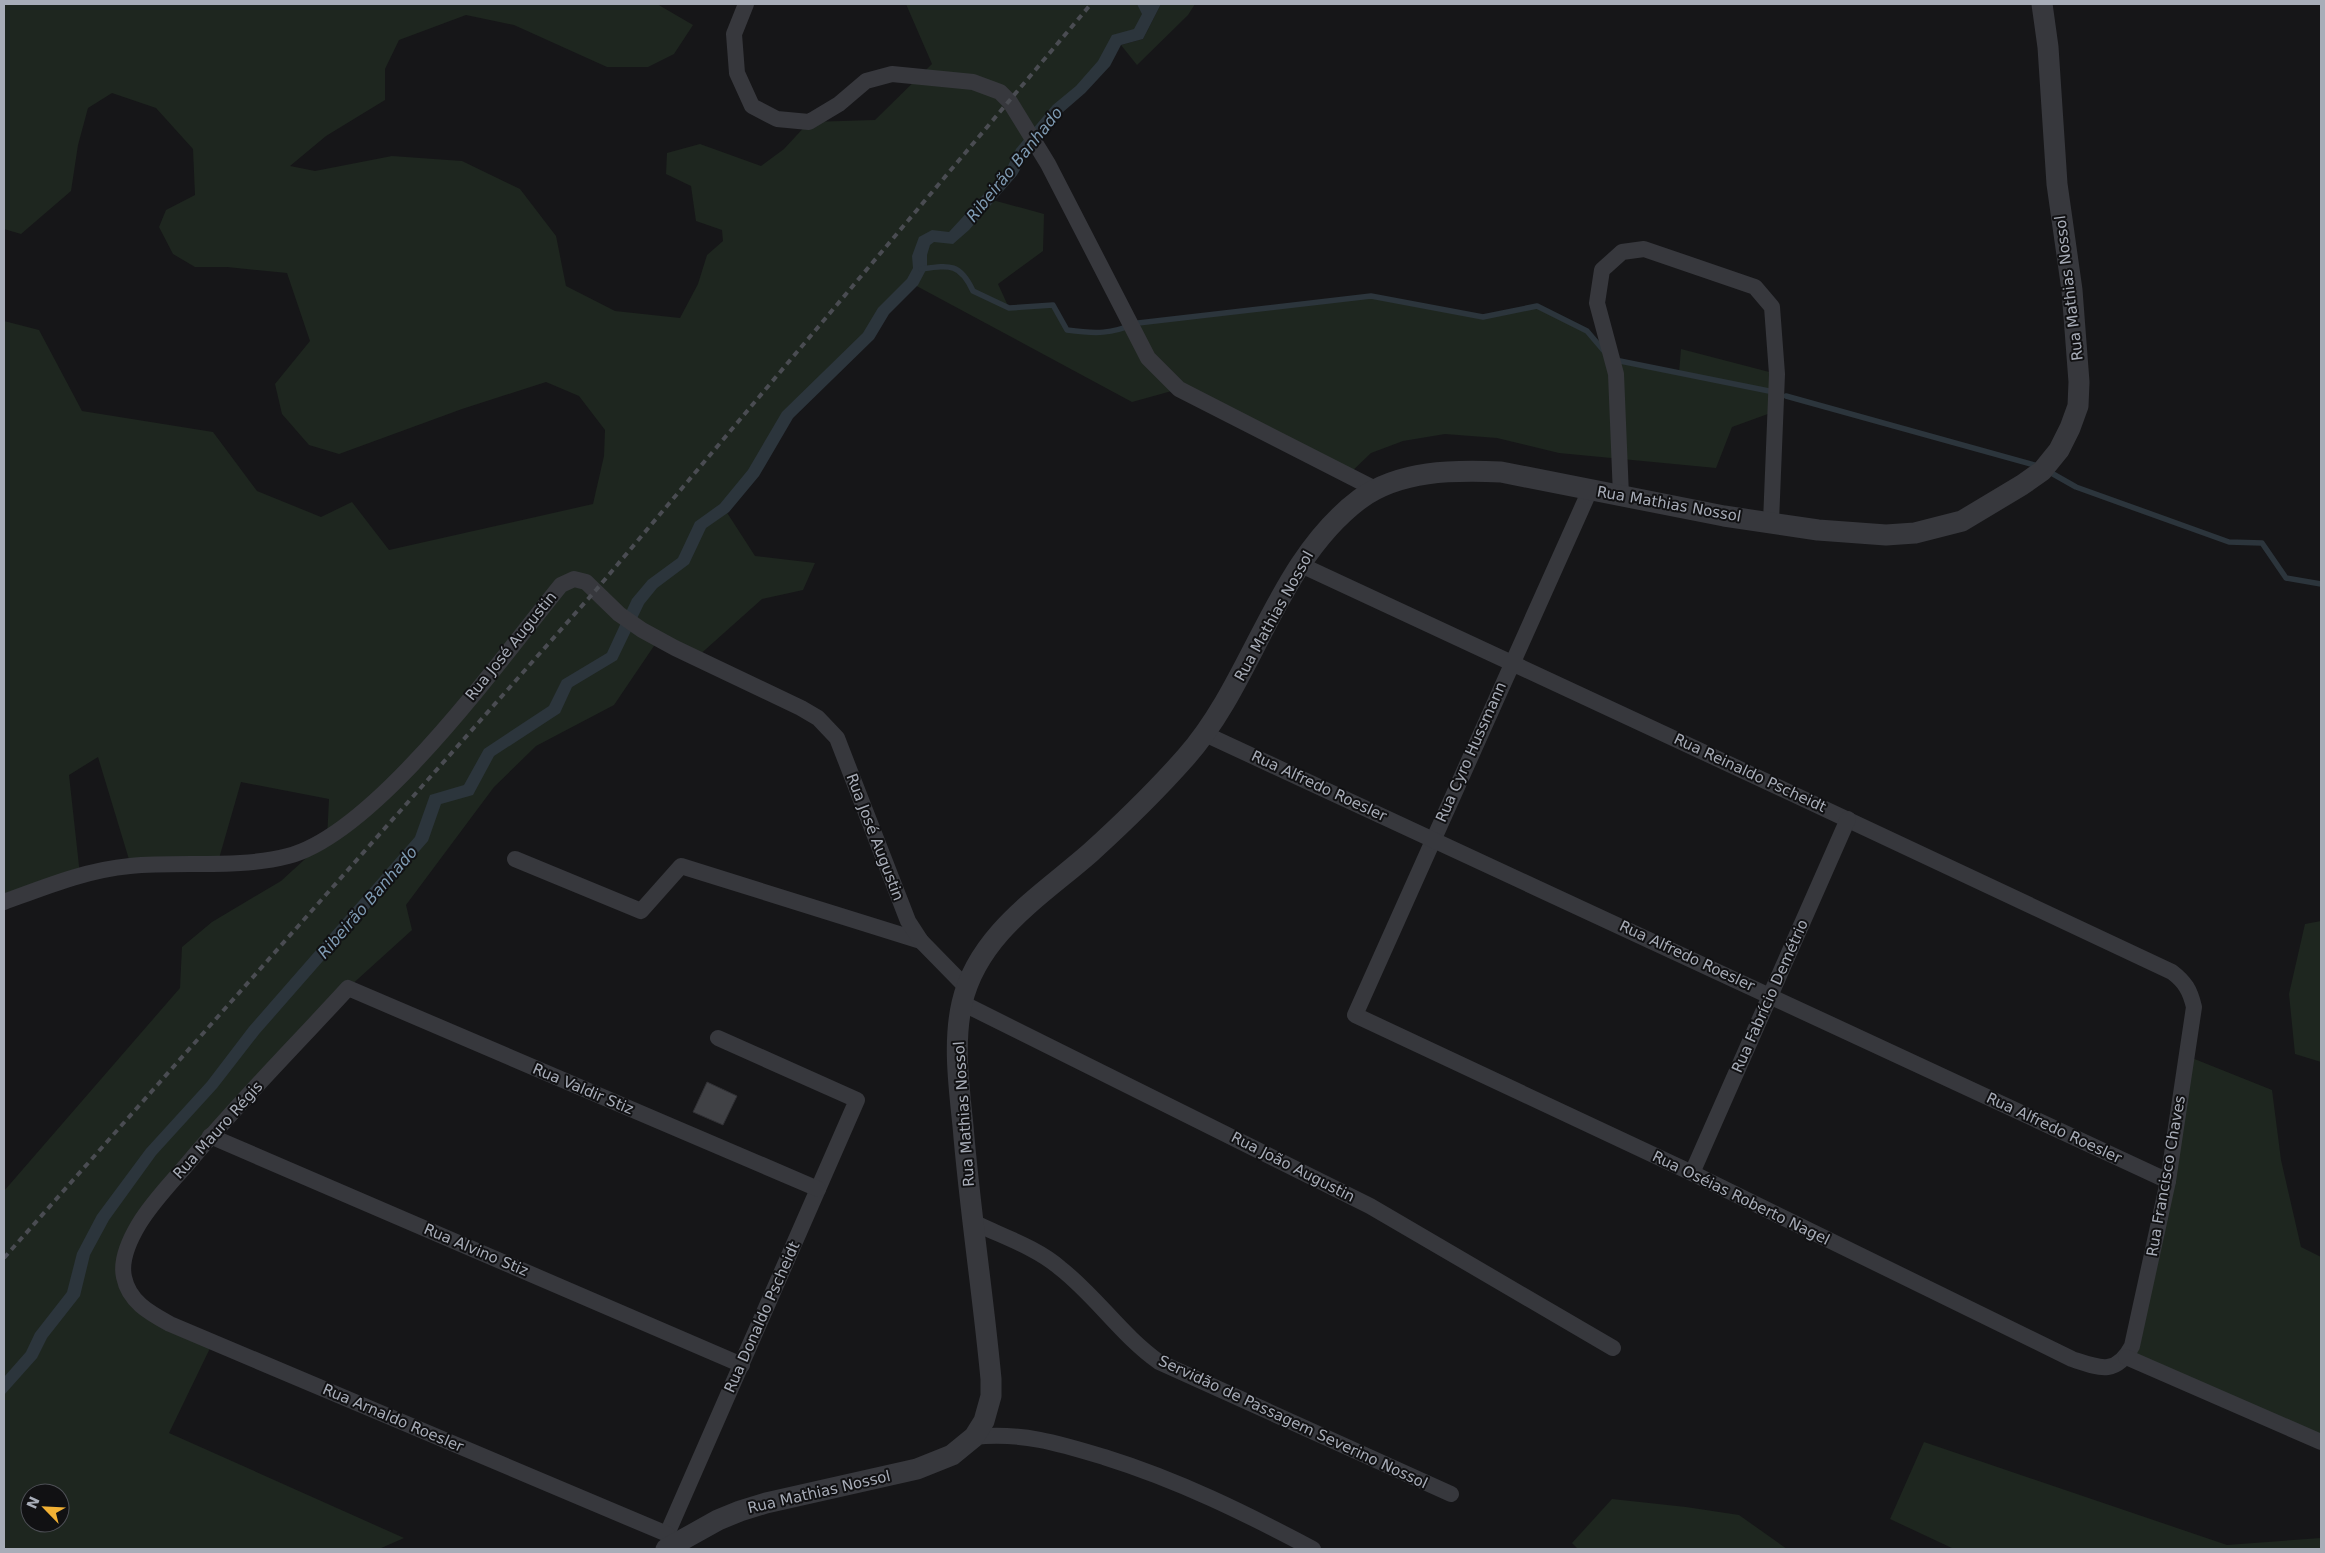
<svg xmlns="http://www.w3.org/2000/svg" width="2325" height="1553" font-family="'DejaVu Sans',sans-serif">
<rect width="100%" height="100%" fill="#161618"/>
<g fill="#1e261f" fill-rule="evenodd">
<path d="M 4,4 L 657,4 L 693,25 L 674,54 L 648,67 L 607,67 L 514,25 L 466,15 L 399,40 L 385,69 L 385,100 L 326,136 L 290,166 L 315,171 L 392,156 L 462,161 L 520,189 L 556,236 L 566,286 L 615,311 L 680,318 L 698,284 L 707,255 L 723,241 L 722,230 L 696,221 L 691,186 L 666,174 L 667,153 L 700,144 L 761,166 L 784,149 L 809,122 L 875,120 L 932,64 L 906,4 L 1149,4 L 1138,34 L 1116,40 L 989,199 L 1044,214 L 1043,251 L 998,284 L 1009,308 L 1053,305 L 1067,330 C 1097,334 1110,334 1138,323 L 1371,296 L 1483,317 L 1537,306 L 1587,331 L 1611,359 L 1679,373 L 1681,349 L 1777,374 L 1776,411 L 1732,427 L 1716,468 L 1559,453 L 1497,438 L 1445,434 L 1403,441 L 1371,453 L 1348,475 L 1179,389 L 1132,402 L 911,283 L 868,337 L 786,415 L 724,508 L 755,556 L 815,563 L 803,590 L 762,599 L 696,658 L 658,640 L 614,705 L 536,746 L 494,787 L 406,905 L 412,930 L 348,988 L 210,1136 L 124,1258 L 133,1298 L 213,1342 L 169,1433 L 404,1538 L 379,1549 L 4,1549 L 4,1191 L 180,988 L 182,947 L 212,922 L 281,881 L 327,839 L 329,799 L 241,782 L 218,862 L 131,866 L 98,757 L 69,775 L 80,875 L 4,902 L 4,321 L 39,330 L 82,411 L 213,432 L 257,491 L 321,517 L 352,502 L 389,550 L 593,504 L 604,456 L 605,430 L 579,396 L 546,382 L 462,409 L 339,454 L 309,445 L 282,414 L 275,384 L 310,341 L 287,273 L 227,267 L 195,267 L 173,254 L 159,227 L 166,210 L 195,195 L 193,149 L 156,108 L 112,93 L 88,108 L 78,145 L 71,191 L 21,234 L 4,229 ZM 30,1493 L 60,1493 L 60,1523 L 30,1523 Z"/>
<path d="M 1161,4 L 1195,4 L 1188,15 L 1137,65 L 1121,45 L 1143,39 Z"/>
<path d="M 2321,921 L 2321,1062 L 2295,1054 L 2289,994 L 2305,924 Z"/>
<path d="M 2187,1056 L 2272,1090 L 2281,1160 L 2301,1247 L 2321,1257 L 2321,1442 L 2126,1357 Z"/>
<path d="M 1924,1442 L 2227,1545 L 2321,1538 L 2321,1549 L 1954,1549 L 1890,1519 Z"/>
<path d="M 1612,1499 L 1686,1507 L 1739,1515 L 1787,1549 L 1578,1549 L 1572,1543 Z"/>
</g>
<path fill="#2c353c" d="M 1137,4 L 1161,4 L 1143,39 L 1121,45 L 1110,66 L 1085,93 L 1063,112 L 1028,155 L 1017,175 L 969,230 L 953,244 L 934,242 L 930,245 L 927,255 L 927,268 L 918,285 L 889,314 L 874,339 L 793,418 L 759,476 L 729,512 L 706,528 L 689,564 L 657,588 L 644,604 L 617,660 L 572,687 L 560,713 L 494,756 L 473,795 L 441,804 L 428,841 L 259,1034 L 217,1088 L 156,1155 L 109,1220 L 90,1255 L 80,1296 L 47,1338 L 37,1358 L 4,1395 L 4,1377 L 26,1352 L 35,1333 L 67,1292 L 77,1253 L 97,1215 L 146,1149 L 207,1082 L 249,1027 L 415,837 L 430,795 L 464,785 L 484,749 L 549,706 L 562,680 L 607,653 L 632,599 L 648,580 L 678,558 L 695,522 L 720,504 L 748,470 L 782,412 L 863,333 L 878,308 L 907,279 L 913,268 L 912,256 L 919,237 L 932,230 L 949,232 L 1006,170 L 1016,149 L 1053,105 L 1076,86 L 1098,61 L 1112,35 L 1134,29 L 1142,14 Z"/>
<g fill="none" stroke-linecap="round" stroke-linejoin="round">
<g stroke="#2c353c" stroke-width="5.5">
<path d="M 921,269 C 950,265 960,263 973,291 L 1009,308 L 1053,305 L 1067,330 C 1097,334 1110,334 1138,323 L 1371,296 L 1483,317 L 1537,306 L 1587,331 L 1604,351"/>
<path d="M 1615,360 L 1769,391"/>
<path d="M 1786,396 L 2038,466"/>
<path d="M 2046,470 L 2076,487 L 2229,542 L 2262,543 L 2286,578 L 2321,584"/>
</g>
</g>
<path fill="#404145" stroke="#303034" d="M 707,1082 L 737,1096 L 723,1125 L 693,1112 Z"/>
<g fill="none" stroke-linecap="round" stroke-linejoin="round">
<g stroke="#37383d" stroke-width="16">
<path d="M 746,4 L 734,34 L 737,73 L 752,106 L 777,119 L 809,122 L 839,104 L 866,81 L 892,74 L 973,82 L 1000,92 L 1010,102 L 1048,164 L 1148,358 L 1179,389 L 1375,489"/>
<path d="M 1621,496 L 1616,374 L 1597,303 L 1602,270 L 1622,252 L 1644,249 L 1755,287 L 1772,307 L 1777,374 L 1771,522"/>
<path d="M 1301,565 C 1592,700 1882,835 2172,972 C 2185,982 2190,990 2194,1007 L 2168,1181 L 2132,1346 C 2116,1376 2099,1368 2072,1359 L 1692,1173 L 1355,1015 L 1590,490"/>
<path d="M 1205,734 L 2168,1181"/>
<path d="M 515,859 L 641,911 L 681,866 L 921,941"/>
<path d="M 4,902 C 45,887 86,870 130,866 C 182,861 238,869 288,856 C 377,833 502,657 561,585 L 574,579 L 586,582 L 619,614 L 642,630 L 675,648 L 801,708 L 818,718 L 837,738 L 908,921 L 921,941 L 967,988"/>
<path d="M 962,1003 L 1370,1206 L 1613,1348"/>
<path d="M 210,1136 L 742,1365"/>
<path d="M 1692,1173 L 1848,819"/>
<path d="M 973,1222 C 1001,1236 1036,1247 1060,1268 C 1096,1296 1122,1336 1159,1362 L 1451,1494"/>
<path d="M 2126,1357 L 2321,1442"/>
<path d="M 974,1437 C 1022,1432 1058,1443 1104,1457 C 1178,1480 1245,1513 1313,1549"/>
<path d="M 667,1534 L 857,1100 L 718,1038"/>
<path d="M 675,1543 L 667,1534 L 170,1324 C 150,1313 129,1302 124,1277 C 120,1259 130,1239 139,1224 C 153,1201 172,1182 189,1162 C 239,1102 295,1046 348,988 L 818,1189"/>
</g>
<path stroke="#37383d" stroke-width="21" d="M 666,1549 L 718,1520 L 740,1511 L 766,1503 L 917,1469 L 952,1455 L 974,1437 L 984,1421 L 991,1396 L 991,1379 C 983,1294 970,1211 963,1126 C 959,1087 953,1042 962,1003 C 978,934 1041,896 1090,853 C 1123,823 1156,791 1186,757 C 1254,680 1276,562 1360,499 C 1400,470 1453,470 1501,472 L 1724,516 L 1818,530 L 1886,535 L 1915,533 L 1962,521 L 2022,485 L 2042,471 L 2059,450 L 2070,428 L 2078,406 L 2079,382 L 2072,290 L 2057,184 L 2048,47 L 2042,4"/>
<path stroke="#4a4c52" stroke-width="4" stroke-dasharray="6 5" stroke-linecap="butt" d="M 4,1258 L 596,590 L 1091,4"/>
</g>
<g text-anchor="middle" stroke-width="4" stroke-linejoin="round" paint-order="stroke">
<g font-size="15" fill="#a8adb8" stroke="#111113">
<text transform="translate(2069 288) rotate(-97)" y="5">Rua Mathias Nossol</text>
<text transform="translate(1669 504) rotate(10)" y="5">Rua Mathias Nossol</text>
<text transform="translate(1274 616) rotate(-61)" y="5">Rua Mathias Nossol</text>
<text transform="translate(511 646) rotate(-51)" y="5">Rua José Augustin</text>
<text transform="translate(1471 752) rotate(-66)" y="5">Rua Cyro Hussmann</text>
<text transform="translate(1750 773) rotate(25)" y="5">Rua Reinaldo Pscheidt</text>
<text transform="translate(1319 786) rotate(25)" y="5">Rua Alfredo Roesler</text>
<text transform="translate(875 837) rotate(69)" y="5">Rua José Augustin</text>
<text transform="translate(1687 956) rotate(25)" y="5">Rua Alfredo Roesler</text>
<text transform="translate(1770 996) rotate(-66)" y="5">Rua Fabrício Demétrio</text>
<text transform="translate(583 1089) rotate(23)" y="5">Rua Valdir Stiz</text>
<text transform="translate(964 1114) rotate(-94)" y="5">Rua Mathias Nossol</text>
<text transform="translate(2054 1128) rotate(25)" y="5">Rua Alfredo Roesler</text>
<text transform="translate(218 1130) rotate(-48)" y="5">Rua Mauro Régis</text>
<text transform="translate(1293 1167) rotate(27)" y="5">Rua João Augustin</text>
<text transform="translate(2166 1176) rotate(-80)" y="5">Rua Francisco Chaves</text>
<text transform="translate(1741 1198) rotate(26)" y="5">Rua Oséias Roberto Nagel</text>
<text transform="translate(476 1250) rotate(23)" y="5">Rua Alvino Stiz</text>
<text transform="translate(762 1317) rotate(-66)" y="5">Rua Donaldo Pscheidt</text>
<text transform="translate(393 1418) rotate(23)" y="5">Rua Arnaldo Roesler</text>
<text transform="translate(1293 1422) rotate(25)" y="5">Servidão de Passagem Severino Nossol</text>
<text transform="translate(819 1492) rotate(-13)" y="5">Rua Mathias Nossol</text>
</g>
<g font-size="16" font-style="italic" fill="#7f9bb3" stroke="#111113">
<text transform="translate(1014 164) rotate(-51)" y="6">Ribeirão Banhado</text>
<text transform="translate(367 902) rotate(-49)" y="6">Ribeirão Banhado</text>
</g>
</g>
<rect width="2325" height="1553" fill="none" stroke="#a8adb8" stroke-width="10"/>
<g transform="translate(45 1508) rotate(294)"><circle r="24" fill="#111113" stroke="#4d4f55"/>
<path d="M0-4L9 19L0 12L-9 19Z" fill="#f2b134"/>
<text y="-8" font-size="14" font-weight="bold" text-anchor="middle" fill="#a8adb8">N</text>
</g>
</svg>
